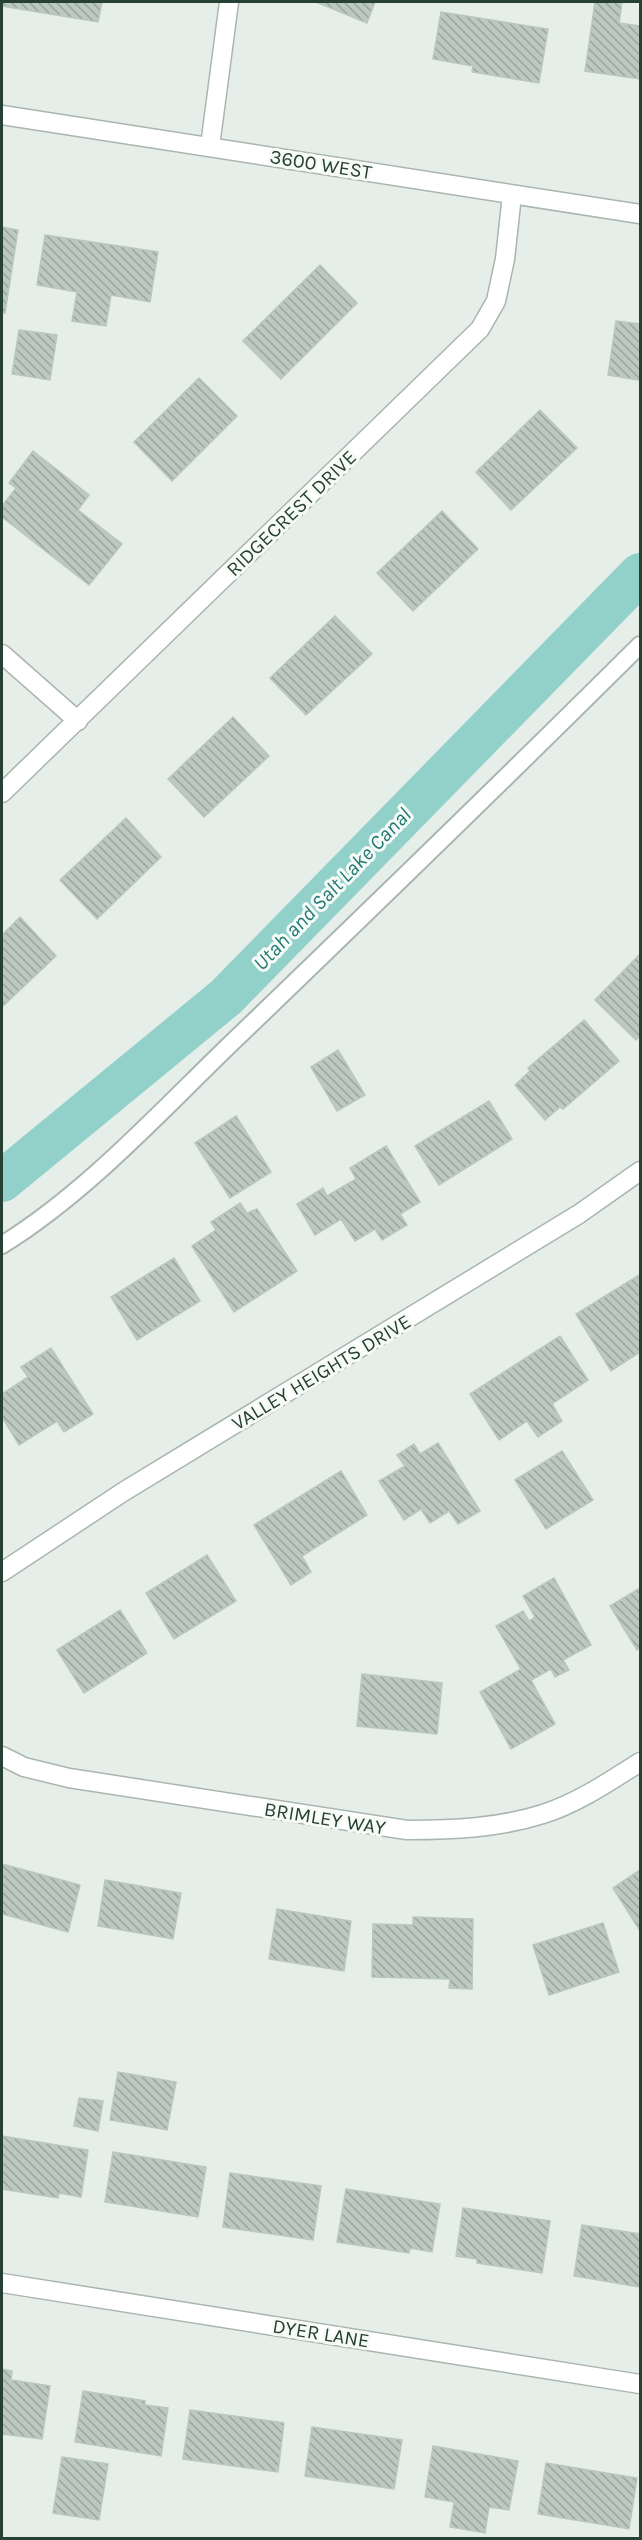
<svg xmlns="http://www.w3.org/2000/svg" width="642" height="2540" font-family="Karla,sans-serif">
<defs>
<pattern id="building-back-hatch" width="6" height="6" patternUnits="userSpaceOnUse" patternTransform="scale(1.5)"><rect width="6" height="6" fill="#bcc9c1"/><path d="M-1 5l2 2M0 0l6 6M5-1l2 2" fill="none" stroke="#99a59d"/></pattern>
</defs>
<rect width="100%" height="100%" fill="#e6eee9"/>
<g fill="none" stroke-linecap="round" stroke-linejoin="round">
<path stroke="#92d0ca" stroke-width="42" d="M 2,1181 L 226,997 L 640,574"/>
</g>
<g fill="url(#building-back-hatch)" stroke="#b9c8be" stroke-width="1.5">
<path d="M 2,2 L 102,2 L 98,22 L 2,6 Z"/>
<path d="M 316,2 L 375,2 L 367,23 Z"/>
<path d="M 595,2 L 622,2 L 619,23 L 640,26 L 640,79 L 585,71 Z"/>
<path d="M 441,12 L 548,29 L 539,83 L 472,72 L 473,66 L 433,59 Z"/>
<path d="M 2,227 L 18,230 L 5,313 L 2,313 Z"/>
<path d="M 45,235 L 158,252 L 150,302 L 111,295 L 106,326 L 72,321 L 77,292 L 37,285 Z"/>
<path d="M 320,265 L 357,303 L 281,379 L 243,341 Z"/>
<path d="M 616,321 L 640,324 L 640,380 L 608,375 Z"/>
<path d="M 19,330 L 57,335 L 50,380 L 12,374 Z"/>
<path d="M 199,378 L 237,416 L 172,481 L 134,442 Z"/>
<path d="M 540,410 L 577,448 L 511,510 L 476,472 Z"/>
<path d="M 33,451 L 89,495 L 78,510 L 122,544 L 89,585 L 2,517 L 2,506 L 16,488 L 9,483 Z"/>
<path d="M 442,511 L 478,549 L 413,611 L 377,573 Z"/>
<path d="M 335,616 L 372,654 L 306,715 L 270,678 Z"/>
<path d="M 233,717 L 269,756 L 204,817 L 168,779 Z"/>
<path d="M 126,818 L 161,857 L 97,919 L 60,880 Z"/>
<path d="M 20,917 L 56,956 L 2,1007 L 2,935 Z"/>
<path d="M 640,954 L 640,1036 L 636,1040 L 595,1000 Z"/>
<path d="M 584,1020 L 619,1061 L 563,1109 L 560,1107 L 545,1120 L 515,1085 L 530,1071 L 528,1068 Z"/>
<path d="M 338,1050 L 365,1095 L 337,1111 L 311,1067 Z"/>
<path d="M 489,1101 L 512,1139 L 439,1185 L 415,1146 Z"/>
<path d="M 236,1116 L 271,1172 L 230,1198 L 195,1143 Z"/>
<path d="M 386,1146 L 420,1202 L 400,1214 L 407,1225 L 382,1240 L 375,1229 L 355,1241 L 341,1219 L 315,1235 L 297,1204 L 323,1188 L 327,1196 L 356,1179 L 350,1168 Z"/>
<path d="M 240,1203 L 247,1213 L 257,1209 L 297,1271 L 234,1312 L 192,1246 L 216,1230 L 211,1222 Z"/>
<path d="M 174,1258 L 200,1301 L 137,1340 L 111,1297 Z"/>
<path d="M 639,1275 L 640,1352 L 611,1371 L 576,1314 Z"/>
<path d="M 560,1336 L 588,1380 L 552,1404 L 562,1421 L 538,1437 L 527,1421 L 499,1440 L 470,1394 Z"/>
<path d="M 51,1348 L 93,1414 L 64,1432 L 57,1421 L 19,1445 L 2,1417 L 2,1394 L 28,1377 L 21,1367 Z"/>
<path d="M 438,1443 L 480,1511 L 458,1524 L 449,1511 L 430,1523 L 421,1509 L 404,1520 L 379,1481 L 405,1466 L 397,1455 L 414,1444 L 420,1454 Z"/>
<path d="M 562,1451 L 593,1500 L 546,1529 L 515,1480 Z"/>
<path d="M 341,1471 L 367,1515 L 302,1556 L 311,1572 L 291,1585 L 254,1525 Z"/>
<path d="M 207,1555 L 236,1601 L 174,1639 L 146,1593 Z"/>
<path d="M 554,1578 L 591,1645 L 563,1660 L 569,1670 L 555,1677 L 551,1669 L 531,1680 L 555,1724 L 511,1749 L 480,1692 L 521,1669 L 496,1626 L 523,1611 L 529,1621 L 535,1617 L 523,1596 Z"/>
<path d="M 640,1588 L 640,1648 L 637,1650 L 610,1606 Z"/>
<path d="M 120,1610 L 147,1653 L 84,1693 L 57,1650 Z"/>
<path d="M 362,1674 L 442,1683 L 437,1734 L 357,1726 Z"/>
<path d="M 2,1864 L 80,1885 L 68,1932 L 2,1914 Z"/>
<path d="M 640,1870 L 640,1931 L 613,1888 Z"/>
<path d="M 105,1880 L 181,1893 L 173,1939 L 98,1926 Z"/>
<path d="M 277,1909 L 351,1921 L 344,1971 L 269,1959 Z"/>
<path d="M 413,1917 L 473,1919 L 472,1989 L 449,1988 L 450,1979 L 372,1977 L 373,1924 L 413,1925 Z"/>
<path d="M 603,1923 L 619,1972 L 549,1995 L 533,1945 Z"/>
<path d="M 118,2072 L 176,2082 L 167,2130 L 110,2120 Z"/>
<path d="M 79,2098 L 103,2101 L 98,2131 L 74,2126 Z"/>
<path d="M 2,2136 L 88,2150 L 81,2197 L 59,2193 L 58,2198 L 2,2189 Z"/>
<path d="M 113,2152 L 206,2167 L 198,2217 L 105,2202 Z"/>
<path d="M 230,2173 L 321,2186 L 313,2240 L 223,2227 Z"/>
<path d="M 346,2189 L 440,2204 L 432,2252 L 410,2248 L 409,2253 L 337,2242 Z"/>
<path d="M 463,2208 L 550,2221 L 542,2273 L 477,2263 L 477,2259 L 456,2256 Z"/>
<path d="M 582,2225 L 640,2234 L 640,2287 L 574,2276 Z"/>
<path d="M 2,2369 L 12,2371 L 11,2380 L 50,2386 L 42,2439 L 2,2434 Z"/>
<path d="M 83,2391 L 145,2401 L 145,2405 L 168,2408 L 161,2456 L 75,2442 Z"/>
<path d="M 190,2410 L 284,2423 L 278,2472 L 183,2459 Z"/>
<path d="M 312,2427 L 402,2440 L 394,2489 L 305,2476 Z"/>
<path d="M 433,2446 L 518,2461 L 509,2510 L 489,2507 L 485,2533 L 450,2527 L 454,2502 L 425,2497 Z"/>
<path d="M 62,2457 L 108,2464 L 99,2520 L 53,2513 Z"/>
<path d="M 546,2463 L 637,2478 L 629,2529 L 538,2514 Z"/>
</g>
<g fill="none" stroke-linecap="round" stroke-linejoin="round">
<g stroke="#a9b6af" stroke-width="20">
<path id="service" d="M 2,1245 C 91,1190 167,1104 243,1032 C 376,904 509,775 640,645"/>
</g>
<g stroke="#a9b6af" stroke-width="21">
<g id="minor">
<path d="M 210,146 L 229,2"/>
<path d="M 2,654 L 78,721"/>
<path d="M 2,793 L 480,329 L 496,301 L 505,259 L 512,195"/>
<path d="M 2,1572 L 123,1492 L 579,1214 L 640,1171"/>
<path d="M 2,1756 L 24,1767 L 69,1778 L 407,1830 C 453,1830 499,1828 543,1814 C 578,1803 610,1781 640,1762"/>
<path d="M 2,2283 L 640,2384"/>
</g>
</g>
<g stroke="#a9b6af" stroke-width="21">
<path id="tertiary" d="M 2,115 L 640,214"/>
</g>
<use href="#service" stroke="#fff" stroke-width="16"/>
<use href="#minor" stroke="#fff" stroke-width="18"/>
<use href="#tertiary" stroke="#fff" stroke-width="18"/>
</g>
<g text-anchor="middle" stroke-width="6" stroke-linejoin="round" paint-order="stroke">
<g font-size="20" fill="#264033" stroke="#f7fbf8">
<text transform="translate(321 164) rotate(9)" y="7">3600 WEST</text>
<text transform="translate(291 513) rotate(-44)" y="7">RIDGECREST DRIVE</text>
<text transform="translate(321 1372) rotate(-31)" y="7">VALLEY HEIGHTS DRIVE</text>
<text transform="translate(325 1818) rotate(9)" y="7">BRIMLEY WAY</text>
<text transform="translate(321 2333) rotate(9)" y="7">DYER LANE</text>
</g>
<g font-size="21" font-style="italic" fill="#227a73" stroke="#f7fbf8">
<text transform="translate(332 889) rotate(-46)" y="7">Utah and Salt Lake Canal</text>
</g>
</g>
<rect width="642" height="2540" fill="none" stroke="#264033" stroke-width="6"/>
</svg>
